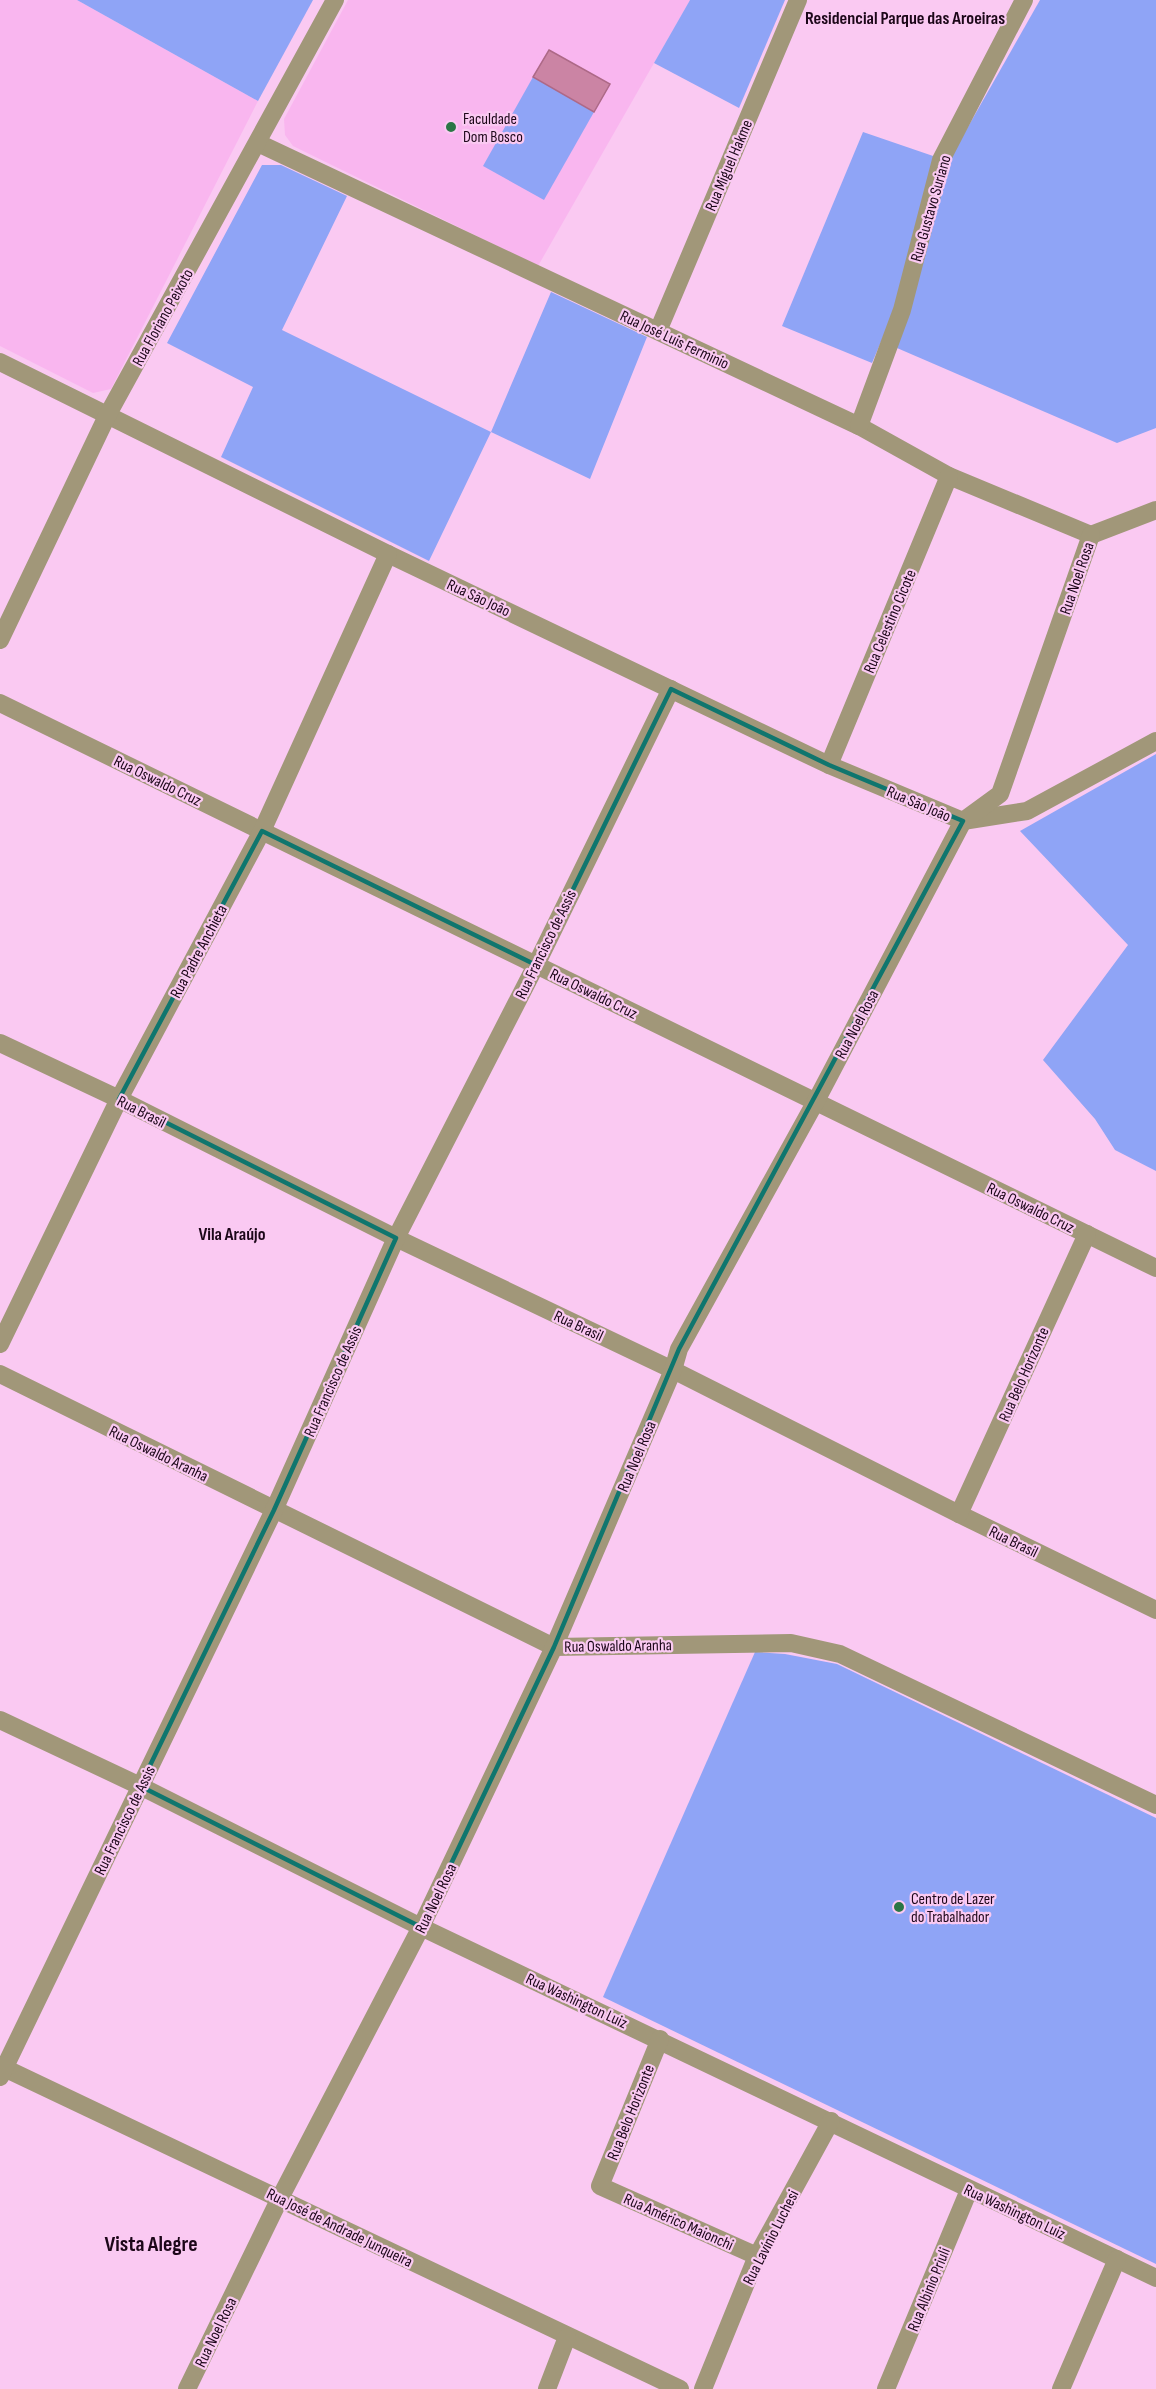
<svg xmlns="http://www.w3.org/2000/svg" width="1156" height="2389" font-family="'Sofia Sans Condensed',sans-serif">
<rect width="100%" height="100%" fill="#fac9f2"/>
<g fill="#f9b6ef">
<path d="M 0,0 L 77,0 L 258,101 L 111,389 L 93,393 L 0,346 Z"/>
<path d="M 348,0 L 690,0 L 538,266 L 293,146 L 285,135 L 284,119 Z"/>
</g>
<g fill="#8fa4f6">
<path d="M 77,0 L 313,0 L 258,101 Z"/>
<path d="M 690,0 L 785,0 L 739,108 L 654,63 Z"/>
<path d="M 1040,0 L 1156,0 L 1156,428 L 1117,443 L 897,348 L 948,162 Z"/>
<path d="M 533,77 L 594,112 L 544,200 L 483,166 Z"/>
<path d="M 863,132 L 936,157 L 895,309 L 872,363 L 782,326 Z"/>
<path d="M 262,165 L 281,165 L 347,196 L 282,330 L 491,432 L 551,292 L 647,337 L 590,479 L 491,432 L 429,561 L 221,457 L 253,387 L 167,343 Z"/>
<path d="M 1156,754 L 1156,1171 L 1115,1150 L 1095,1119 L 1043,1060 L 1128,945 L 1020,831 Z"/>
<path d="M 755,1652 L 785,1654 L 837,1664 L 1156,1818 L 1156,2264 L 603,1997 Z"/>
</g>
<path fill="#cb84a4" stroke="#ad6987" stroke-width="1.5" d="M 549,50 L 610,84 L 594,112 L 533,77 Z"/>
<g fill="none" stroke-linecap="round" stroke-linejoin="round">
<g stroke="#a19779" stroke-width="18">
<path d="M 258,143 L 859,426 L 949,476 L 1091,535"/>
<path d="M 658,331 L 798,0"/>
<path d="M 0,362 L 388,554 L 829,765 L 963,821 L 1027,811 L 1156,741"/>
<path d="M 859,426 L 902,310 L 941,160 L 1024,0"/>
<path d="M 1091,535 L 1156,510"/>
<path d="M 0,640 L 107,416 L 335,0"/>
<path d="M 0,703 L 1156,1268"/>
<path d="M 829,765 L 949,476"/>
<path d="M 0,1043 L 119,1099 L 396,1238 L 673,1370 L 959,1514 L 1156,1610"/>
<path d="M 0,1344 L 119,1099 L 262,831 L 388,554"/>
<path d="M 0,1374 L 554,1647 L 791,1643 L 840,1654 L 1156,1805"/>
<path d="M 959,1514 L 1087,1234"/>
<path d="M 0,1720 L 140,1786 L 421,1927 L 1156,2278"/>
<path d="M 660,2039 L 600,2186 L 757,2256"/>
<path d="M 0,2066 L 680,2389"/>
<path d="M 0,2077 L 274,1510 L 396,1238 L 536,965 L 671,689"/>
<path d="M 187,2389 L 280,2198 L 421,1927 L 554,1647 L 673,1370 L 679,1349 L 816,1101 L 963,821 L 1000,794 L 1091,535"/>
<path d="M 547,2389 L 567,2337"/>
<path d="M 703,2389 L 757,2256 L 831,2121"/>
<path d="M 886,2389 L 969,2190"/>
<path d="M 1061,2389 L 1117,2259"/>
</g>
</g>
<path fill="none" stroke="#0f766e" stroke-width="4.5" stroke-linejoin="round" d="M 671,689 L 829,765 L 963,821 L 679,1349 L 554,1647 L 421,1927 L 140,1786 L 274,1510 L 396,1238 L 119,1099 L 262,831 L 536,965 Z"/>
<g fill="#2a7645" stroke="#fac9f2" stroke-width="2">
<circle cx="451" cy="127" r="6"/>
<circle cx="899" cy="1907" r="6"/>
</g>
<g text-anchor="middle" stroke-width="4.5" stroke-linejoin="round" paint-order="stroke">
<g font-size="16" fill="#1c0719" stroke="#fac9f2" text-anchor="start">
<text x="463" y="124">Faculdade<tspan x="463" dy="18">Dom Bosco</tspan></text>
<text x="911" y="1904">Centro de Lazer<tspan x="911" dy="18">do Trabalhador</tspan></text>
</g>
<g font-size="16" fill="#1c0719" stroke="#fac9f2">
<text transform="translate(728 165) rotate(-67)" y="6">Rua Miguel Hakme</text>
<text transform="translate(930 208) rotate(-74)" y="6">Rua Gustavo Suriano</text>
<text transform="translate(162 317) rotate(-61)" y="6">Rua Floriano Peixoto</text>
<text transform="translate(675 339) rotate(25)" y="6">Rua José Luis Ferminio</text>
<text transform="translate(1076 578) rotate(-71)" y="6">Rua Noel Rosa</text>
<text transform="translate(479 597) rotate(25)" y="6">Rua São João</text>
<text transform="translate(889 621) rotate(-67)" y="6">Rua Celestino Cicote</text>
<text transform="translate(158 780) rotate(26)" y="6">Rua Oswaldo Cruz</text>
<text transform="translate(919 803) rotate(23)" y="6">Rua São João</text>
<text transform="translate(545 944) rotate(-64)" y="6">Rua Francisco de Assis</text>
<text transform="translate(198 951) rotate(-62)" y="6">Rua Padre Anchieta</text>
<text transform="translate(594 993) rotate(26)" y="6">Rua Oswaldo Cruz</text>
<text transform="translate(856 1024) rotate(-62)" y="6">Rua Noel Rosa</text>
<text transform="translate(142 1111) rotate(27)" y="6">Rua Brasil</text>
<text transform="translate(1031 1207) rotate(26)" y="6">Rua Oswaldo Cruz</text>
<text transform="translate(579 1325) rotate(25)" y="6">Rua Brasil</text>
<text transform="translate(1023 1374) rotate(-66)" y="6">Rua Belo Horizonte</text>
<text transform="translate(332 1381) rotate(-66)" y="6">Rua Francisco de Assis</text>
<text transform="translate(159 1453) rotate(26)" y="6">Rua Oswaldo Aranha</text>
<text transform="translate(636 1456) rotate(-67)" y="6">Rua Noel Rosa</text>
<text transform="translate(1014 1541) rotate(26)" y="6">Rua Brasil</text>
<text transform="translate(618 1645) rotate(-1)" y="6">Rua Oswaldo Aranha</text>
<text transform="translate(124 1820) rotate(-64)" y="6">Rua Francisco de Assis</text>
<text transform="translate(435 1898) rotate(-64)" y="6">Rua Noel Rosa</text>
<text transform="translate(577 2000) rotate(25)" y="6">Rua Washington Luiz</text>
<text transform="translate(630 2112) rotate(-68)" y="6">Rua Belo Horizonte</text>
<text transform="translate(1015 2211) rotate(25)" y="6">Rua Washington Luiz</text>
<text transform="translate(679 2221) rotate(24)" y="6">Rua Américo Maionchi</text>
<text transform="translate(340 2227) rotate(26)" y="6">Rua José de Andrade Junqueira</text>
<text transform="translate(770 2237) rotate(-63)" y="6">Rua Lavínio Luchesi</text>
<text transform="translate(928 2289) rotate(-68)" y="6">Rua Albinio Priuli</text>
<text transform="translate(215 2332) rotate(-64)" y="6">Rua Noel Rosa</text>
</g>
<g font-size="18" font-weight="bold" fill="#1c0719" stroke="#fac9f2">
<text x="905" y="24">Residencial Parque das Aroeiras</text>
<text x="232" y="1240">Vila Araújo</text>
</g>
<g font-size="22" font-weight="bold" fill="#1c0719" stroke="#fac9f2">
<text x="151" y="2251">Vista Alegre</text>
</g>
</g>
</svg>
